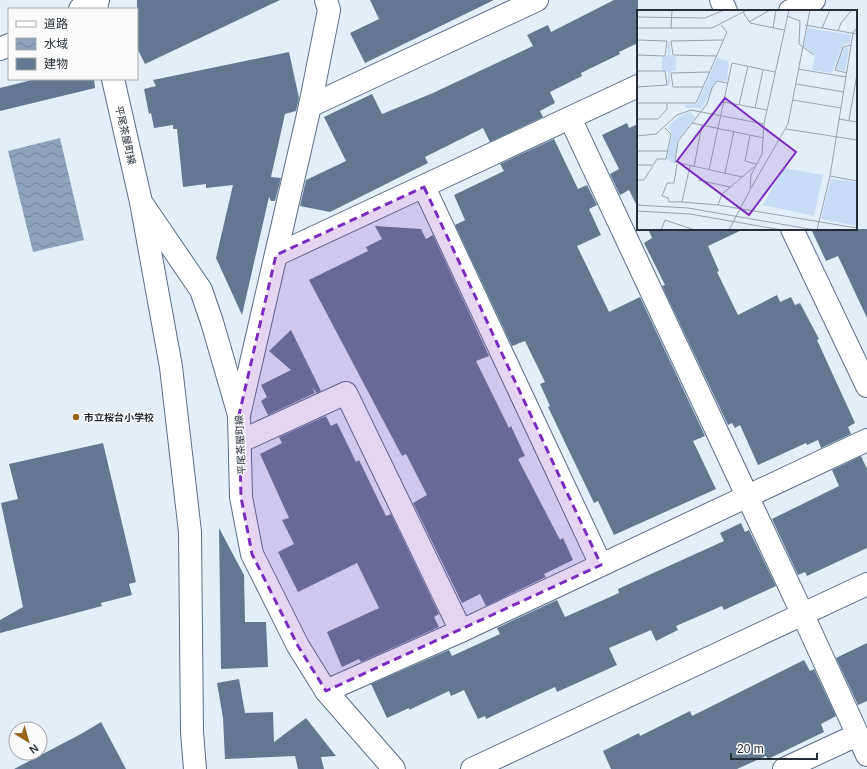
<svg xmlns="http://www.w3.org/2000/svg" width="867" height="769" font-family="Helvetica,'Noto Sans JP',sans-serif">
<defs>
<pattern id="water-waves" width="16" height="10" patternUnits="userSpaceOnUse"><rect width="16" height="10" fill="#8da3bb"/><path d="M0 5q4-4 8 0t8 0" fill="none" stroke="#738599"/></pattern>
</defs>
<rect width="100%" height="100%" fill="#e4eef9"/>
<path fill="url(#water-waves)" d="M 60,138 L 84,240 L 33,252 L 8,151 Z"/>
<g fill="#637890">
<path d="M 137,0 L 280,0 L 145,64 L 137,48 Z"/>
<path d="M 370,0 L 494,0 L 365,63 L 350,33 L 379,19 Z"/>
<path d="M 614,0 L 638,0 L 638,43 L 619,52 L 620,54 L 581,73 L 582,76 L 550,92 L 555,103 L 540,111 L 543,117 L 490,142 L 483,128 L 425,157 L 428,163 L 330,212 L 300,206 L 306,180 L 346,161 L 324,117 L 372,94 L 382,114 L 433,93 L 533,46 L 527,35 L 548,25 L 551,32 Z"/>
<path d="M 289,52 L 299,98 L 296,111 L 285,114 L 271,177 L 281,178 L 275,201 L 271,201 L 269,197 L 242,315 L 216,258 L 233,185 L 206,188 L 206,184 L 183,187 L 177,129 L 173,129 L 173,125 L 154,128 L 151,113 L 149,114 L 144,89 L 156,86 L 153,80 Z"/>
<path d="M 36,79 L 94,79 L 95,88 L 0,111 L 0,88 Z"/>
<path d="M 627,123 L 629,128 L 638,124 L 638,208 L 629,190 L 620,195 L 610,174 L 619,169 L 602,135 Z"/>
<path d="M 554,139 L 578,189 L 587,185 L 597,205 L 589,209 L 601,235 L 577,246 L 609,312 L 640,297 L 705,436 L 693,441 L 716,489 L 614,535 L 598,501 L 594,503 L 548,407 L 550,406 L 540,384 L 545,382 L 525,341 L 512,346 L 455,225 L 465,220 L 454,195 L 504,171 L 500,164 Z"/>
<path d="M 375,226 L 421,229 L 426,239 L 433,235 L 489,356 L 476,361 L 509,428 L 511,426 L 525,456 L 518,459 L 560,540 L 563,538 L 573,560 L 544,574 L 546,577 L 486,606 L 480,594 L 462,603 L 413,503 L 427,495 L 406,454 L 402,456 L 309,280 L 368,251 L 366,247 L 382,239 Z"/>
<path d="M 648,229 L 744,229 L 708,246 L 719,271 L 717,272 L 738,315 L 777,295 L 780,302 L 791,297 L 795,305 L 800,303 L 819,339 L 817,340 L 855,423 L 848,427 L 851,434 L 821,448 L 818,440 L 807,445 L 806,443 L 758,465 L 740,425 L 735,428 L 732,423 L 728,425 L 662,286 L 665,285 L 644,243 L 652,238 Z"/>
<path d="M 811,229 L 867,229 L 867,318 L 838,256 L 826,261 Z"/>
<path d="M 291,330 L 321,391 L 317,393 L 312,388 L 315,393 L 268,415 L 261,401 L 267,397 L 261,385 L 291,370 L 269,351 Z"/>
<path d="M 326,416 L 331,426 L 337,423 L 356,462 L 359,460 L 386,516 L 391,514 L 439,614 L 434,617 L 439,627 L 361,662 L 359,659 L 342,667 L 327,632 L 379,608 L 357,563 L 298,592 L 278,552 L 294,544 L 282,520 L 289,518 L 260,454 L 282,443 L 279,437 Z"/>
<path d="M 103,443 L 136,582 L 129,584 L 132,595 L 101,603 L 102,606 L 0,633 L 0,620 L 23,607 L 1,503 L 18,499 L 9,464 Z"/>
<path d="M 861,456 L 867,469 L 867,548 L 807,576 L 805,572 L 798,575 L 772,519 L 839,486 L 832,470 Z"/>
<path d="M 741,523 L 745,532 L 749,530 L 776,586 L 724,610 L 722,606 L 676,626 L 678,630 L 656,641 L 651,630 L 609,648 L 617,665 L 557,692 L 555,687 L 486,719 L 485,716 L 478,719 L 464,690 L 451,696 L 449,691 L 409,710 L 409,708 L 387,718 L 371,684 L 449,650 L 452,656 L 500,634 L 497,628 L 557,600 L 565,617 L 619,593 L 618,589 L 724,541 L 720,533 Z"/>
<path d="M 219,528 L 244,575 L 245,622 L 266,622 L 268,667 L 221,669 Z"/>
<path d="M 867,643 L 867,701 L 858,705 L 836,658 Z"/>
<path d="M 804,660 L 810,671 L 814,669 L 836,716 L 821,724 L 824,732 L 768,759 L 766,756 L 737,769 L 611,769 L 603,751 L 639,733 L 640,736 L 690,711 L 692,716 Z"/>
<path d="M 239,679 L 245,713 L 273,712 L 274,742 L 306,718 L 336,756 L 321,757 L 324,769 L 298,769 L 295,756 L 225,759 L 223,718 L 217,683 Z"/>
<path d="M 101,722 L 126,769 L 14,769 L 81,734 Z"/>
</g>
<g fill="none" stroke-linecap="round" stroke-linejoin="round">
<g stroke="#586d85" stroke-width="24">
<g id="minor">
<path d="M 721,0 L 726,11"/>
<path d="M 80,9 L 98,0"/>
<path d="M 790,11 L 814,0"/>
<path d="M 0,49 L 9,45"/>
<path d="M 310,106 L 537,0"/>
<path d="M 570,118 L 803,615 L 867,755"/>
<path d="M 424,187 L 601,565"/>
<path d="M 792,229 L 867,386"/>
<path d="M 276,255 L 638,86"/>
<path d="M 239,415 L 310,106 L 329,10 L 326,0"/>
<path d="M 241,441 L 346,393 L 461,631"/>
<path d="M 326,691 L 461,631 L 867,440"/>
<path d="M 784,769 L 857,735"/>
</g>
</g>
<g stroke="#586d85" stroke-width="24">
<g id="tertiary">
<path d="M 141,202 L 171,367 L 190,532 L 192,732 L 195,769"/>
<path d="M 472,769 L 867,584"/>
</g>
</g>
<g stroke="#586d85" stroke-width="24">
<g id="secondary">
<path d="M 95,0 L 97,9"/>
<path d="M 113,79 L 141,202 L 201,290 L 212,322 L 239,415 L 241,497 L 252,554 L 298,646 L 326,691 L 394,769"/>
</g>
</g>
<use href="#minor" stroke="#fff" stroke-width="22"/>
<use href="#tertiary" stroke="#fff" stroke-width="22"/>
<use href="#secondary" stroke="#fff" stroke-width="22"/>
</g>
<path fill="#7b2cbf" fill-opacity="0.2" stroke="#7b2cbf" stroke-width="3" stroke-dasharray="8 5" stroke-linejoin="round" d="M 424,187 L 601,565 L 326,691 L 298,646 L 252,554 L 241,497 L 239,415 L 276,255 Z"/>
<circle fill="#966317" stroke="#fafafa" stroke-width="1.5" cx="76" cy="417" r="4"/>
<g text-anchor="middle" stroke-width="3" stroke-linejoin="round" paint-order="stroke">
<g font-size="10" fill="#252e38" stroke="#fafafa">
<text transform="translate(126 135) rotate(77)" y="4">平尾茶屋町線</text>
<text transform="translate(240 445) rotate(-93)" y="4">平尾茶屋町線</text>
</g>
<g font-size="10" font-weight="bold" fill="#252e38" stroke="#fafafa" text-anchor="start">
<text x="84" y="421">市立桜台小学校</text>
</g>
</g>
<g transform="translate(637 10)">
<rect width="220" height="220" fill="#e4eef9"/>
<path d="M 170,18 L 214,25 L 213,33 L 206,35 L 203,41 L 195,63 L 175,60 L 178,45 L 167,36 Z" fill="#c7ddf6"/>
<path d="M 31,32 L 33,32 L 33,45 L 39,47 L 39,60 L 33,62 L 33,75 L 31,75 L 31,62 L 25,60 L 25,47 L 31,45 ZM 212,37 L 208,61 L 199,59 L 205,39 ZM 80,48 L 92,51 L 90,71 L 80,70 L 65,98 L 48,98 L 47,95 L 60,94 ZM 53,102 L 58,107 L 40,131 L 38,154 L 30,149 L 35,124 L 31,117 L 41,107 ZM 194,169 L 220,172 L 220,216 L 184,209 Z" fill="#c7ddf6"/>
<path d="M 147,158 L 186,165 L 177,206 L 126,195 Z" fill="#c7ddf6"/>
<path fill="none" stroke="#98a1ac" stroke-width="1" d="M 106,2 L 113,13 L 147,20M 150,6 L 163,11 L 162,34 L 177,45M 0,7 L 68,8 L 87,0M 112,12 L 133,0M 168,15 L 220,24M 0,18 L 75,18 L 110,0M 136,18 L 139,0M 185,18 L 193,0M 34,19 L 35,0M 201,21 L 204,13 L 215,0M 0,30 L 30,31 L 28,46 L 0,45M 79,46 L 36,45 L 34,31 L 86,30M 161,59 L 209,67M 0,61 L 28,61 L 30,75 L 0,77M 210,63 L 198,60 L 206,37 L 214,35M 90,73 L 80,71 L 75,78 L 70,94 L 41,131 L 38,152 L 105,167M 159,74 L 207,82M 66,77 L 36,77 L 34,63 L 72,62M 156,90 L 204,98M 87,92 L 130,100M 0,93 L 59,93 L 90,22 L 84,15M 102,95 L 111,56M 118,98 L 126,60M 0,109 L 21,109 L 30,99 L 30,93M 202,109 L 220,112M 212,110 L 220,64M 55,113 L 127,128M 149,119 L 220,130M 113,125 L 108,151 L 119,154M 0,126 L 19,124 L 40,105 L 54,100 L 127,114M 0,141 L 31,141M 40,154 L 37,173 L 30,173 L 25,186 L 31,188 L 32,192 L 45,192M 0,155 L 15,155M 53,156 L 45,192 L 81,195 L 220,218M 57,157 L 65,115M 72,160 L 95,53 L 138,62M 88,163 L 97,121M 193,166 L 220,171M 0,170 L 7,170 L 20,149 L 29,149 L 34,124 L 28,118M 61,170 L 93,177M 114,178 L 151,114 L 173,0M 0,195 L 51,198 L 178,220M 81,195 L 85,184 L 117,157M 0,201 L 53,204 L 145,220M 24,220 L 28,210 L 58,220M 92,220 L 113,180 L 114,165 L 125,144 L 127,114 L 152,0M 180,220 L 193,166 L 216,23 L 220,18"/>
<path fill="#7b2cbf" fill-opacity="0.15" stroke="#7b2cbf" stroke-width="2" d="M 88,88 L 159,142 L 112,205 L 40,151 Z"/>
<rect width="220" height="220" fill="none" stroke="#252e38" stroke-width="2"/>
</g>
<rect x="8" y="8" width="130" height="72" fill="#fafafa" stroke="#a5a8ac"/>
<rect x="16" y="21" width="20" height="6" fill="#ffffff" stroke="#a5a8ac"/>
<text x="44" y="28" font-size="12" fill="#252e38">道路</text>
<rect x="16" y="38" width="20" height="12" fill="url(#water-waves)" stroke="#a5a8ac"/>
<text x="44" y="48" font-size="12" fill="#252e38">水域</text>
<rect x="16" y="58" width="20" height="12" fill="#637890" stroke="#a5a8ac"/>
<text x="44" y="68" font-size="12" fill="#252e38">建物</text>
<g transform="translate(28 741) rotate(143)"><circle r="19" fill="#fafafa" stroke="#a5a8ac"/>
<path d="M0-3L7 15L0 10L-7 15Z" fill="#966317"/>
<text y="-6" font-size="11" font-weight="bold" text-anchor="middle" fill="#252e38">N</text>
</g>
<path d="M731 753v6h86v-6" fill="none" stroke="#252e38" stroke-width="2"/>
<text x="737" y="753" font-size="12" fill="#252e38" stroke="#fafafa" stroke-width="3" paint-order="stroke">20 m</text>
</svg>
